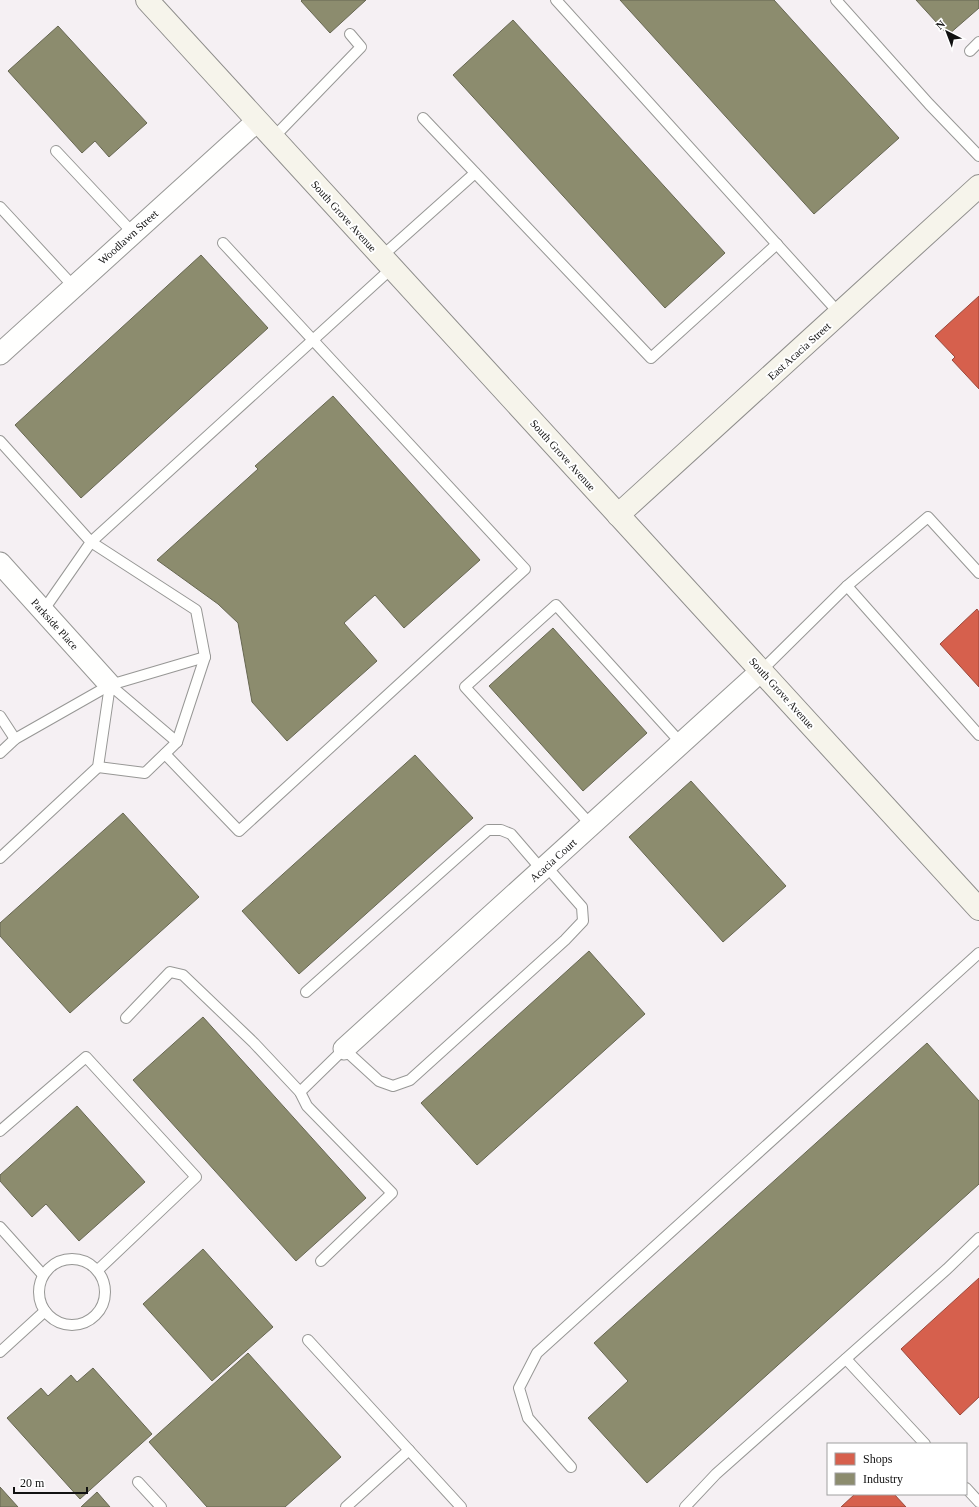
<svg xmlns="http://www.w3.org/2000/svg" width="979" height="1507" font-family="Georgia,serif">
<rect width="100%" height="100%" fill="#fdfcf7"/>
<path fill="#f5f0f3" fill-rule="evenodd" d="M 0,0 L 979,0 L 979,1507 L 0,1507 ZM 828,1444 L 966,1444 L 966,1494 L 828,1494 Z"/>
<g fill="#d6604d" stroke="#9b483b">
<path d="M 979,296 L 979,389 L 952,360 L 955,357 L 935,336 Z"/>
<path d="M 977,609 L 979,612 L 979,687 L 940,644 Z"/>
<path d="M 979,1278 L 979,1397 L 960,1415 L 901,1349 Z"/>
<path d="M 855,1494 L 894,1494 L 906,1507 L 841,1507 Z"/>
</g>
<g fill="#8c8c6e" stroke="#676752">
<path d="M 302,0 L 366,0 L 330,33 L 301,1 Z"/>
<path d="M 620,0 L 774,0 L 899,138 L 814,214 Z"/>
<path d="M 916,0 L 979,0 L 979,8 L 948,35 Z"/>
<path d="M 513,20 L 725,253 L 665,308 L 453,75 Z"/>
<path d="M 58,26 L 147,123 L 109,157 L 95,141 L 82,153 L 8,71 Z"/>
<path d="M 201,255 L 268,328 L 81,498 L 15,425 Z"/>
<path d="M 333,396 L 480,560 L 404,628 L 375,595 L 344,623 L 377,661 L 287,741 L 252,702 L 238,623 L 218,604 L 157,560 L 258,469 L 255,466 Z"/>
<path d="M 553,628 L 647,733 L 583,791 L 489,686 Z"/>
<path d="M 415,755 L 473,818 L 299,974 L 242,911 Z"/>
<path d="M 691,781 L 786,886 L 723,942 L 629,837 Z"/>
<path d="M 123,813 L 199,897 L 70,1013 L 0,936 L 0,923 Z"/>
<path d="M 589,951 L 645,1014 L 477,1165 L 421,1103 Z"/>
<path d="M 203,1017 L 366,1198 L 296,1261 L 133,1080 Z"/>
<path d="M 927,1043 L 979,1101 L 979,1184 L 647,1483 L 588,1418 L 628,1381 L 594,1343 Z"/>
<path d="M 77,1106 L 145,1182 L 79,1241 L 46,1204 L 32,1217 L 0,1181 L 0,1175 Z"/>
<path d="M 203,1249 L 273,1327 L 212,1381 L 143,1304 Z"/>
<path d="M 248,1353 L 341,1457 L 285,1507 L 207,1507 L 149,1442 Z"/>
<path d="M 93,1368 L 152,1434 L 80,1499 L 7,1418 L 41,1388 L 48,1396 L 71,1375 L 77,1382 Z"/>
<path d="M 0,1487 L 18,1507 L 0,1507 Z"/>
<path d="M 97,1492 L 110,1507 L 81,1507 Z"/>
</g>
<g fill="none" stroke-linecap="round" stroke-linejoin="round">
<g stroke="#979795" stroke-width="12">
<g id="lane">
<path d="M 556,0 L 839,313"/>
<path d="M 836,0 L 929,104 L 979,156"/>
<path d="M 970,51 L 979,42"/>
<path d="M 423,118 L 651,358 L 777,244"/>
<path d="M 273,138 L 361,47 L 350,34"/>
<path d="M 56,151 L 133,233"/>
<path d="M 0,207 L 74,287"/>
<path d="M 381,257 L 475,173"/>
<path d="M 0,441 L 91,542 L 43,611"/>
<path d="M 847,586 L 979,735"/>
<path d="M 762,670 L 847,586 L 928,517 L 979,573"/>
<path d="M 110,685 L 177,742"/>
<path d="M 0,716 L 15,739"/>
<path d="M 0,753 L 15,739 L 110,685 L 205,657"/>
<path d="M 165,754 L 239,831 L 525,569 L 223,243"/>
<path d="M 98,767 L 145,773 L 177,742 L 205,657 L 196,610 L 91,542 L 392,268"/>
<path d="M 591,825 L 465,687 L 556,605 L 681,743"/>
<path d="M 0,858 L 98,767 L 110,685"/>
<path d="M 306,992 L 488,830 L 501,830 L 511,834 L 542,870"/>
<path d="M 126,1018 L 170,972 L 183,975 L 254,1043 L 300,1092 L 307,1106 L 392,1193 L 321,1261"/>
<path d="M 300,1092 L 344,1049 L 379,1081 L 393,1086 L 410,1080 L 565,940 L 583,921 L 582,907 L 546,866"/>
<path d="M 0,1131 L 86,1057 L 196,1177 L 98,1270"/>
<path d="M 0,1227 L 43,1275"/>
<circle cx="72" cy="1292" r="33"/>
<path d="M 308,1340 L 461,1507"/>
<path d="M 0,1352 L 45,1311"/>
<path d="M 846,1359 L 925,1444"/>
<path d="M 571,1467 L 528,1418 L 519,1388 L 537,1353 L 979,953"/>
<path d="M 138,1482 L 161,1507"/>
<path d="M 966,1488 L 979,1502"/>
<path d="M 346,1507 L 409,1450"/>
<path d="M 685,1507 L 716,1474 L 947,1269 L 979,1238"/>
</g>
</g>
<g stroke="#979795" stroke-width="23">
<g id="street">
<path d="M 0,354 L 257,121"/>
<path d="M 0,563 L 110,685"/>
<path d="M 344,1049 L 762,670"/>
</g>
</g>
<g stroke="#8e8d8b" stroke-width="24">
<g id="secondary">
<path d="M 147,0 L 979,909"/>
<path d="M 618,515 L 979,186"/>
</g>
</g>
<use href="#lane" stroke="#fffffe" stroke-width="10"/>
<use href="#street" stroke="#fffffe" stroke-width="21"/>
<use href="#secondary" stroke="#f6f4eb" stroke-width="22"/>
</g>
<g text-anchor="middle" stroke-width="4" stroke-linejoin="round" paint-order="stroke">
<g font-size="11" fill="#111" stroke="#fff">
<text transform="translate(344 216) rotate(48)" y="4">South Grove Avenue</text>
<text transform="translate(128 237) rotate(-42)" y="4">Woodlawn Street</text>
<text transform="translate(799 351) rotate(-42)" y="4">East Acacia Street</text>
<text transform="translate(563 455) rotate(48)" y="4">South Grove Avenue</text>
<text transform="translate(55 624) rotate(48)" y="4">Parkside Place</text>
<text transform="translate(782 693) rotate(48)" y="4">South Grove Avenue</text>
<text transform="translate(553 860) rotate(-42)" y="4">Acacia Court</text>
</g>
</g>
<rect x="827" y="1443" width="140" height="52" fill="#ffffff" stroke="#a0a0a0"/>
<rect x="835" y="1453" width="20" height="12" fill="#d6604d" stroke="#a0a0a0"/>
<text x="863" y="1463" font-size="12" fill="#111111">Shops</text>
<rect x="835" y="1473" width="20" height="12" fill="#8c8c6e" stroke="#a0a0a0"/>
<text x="863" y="1483" font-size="12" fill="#111111">Industry</text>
<g transform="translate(947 32) rotate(318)" stroke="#ffffff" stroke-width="3" paint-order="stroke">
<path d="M0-3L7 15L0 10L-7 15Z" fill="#111111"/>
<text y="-6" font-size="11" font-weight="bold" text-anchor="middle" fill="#111111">N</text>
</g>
<path d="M14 1487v6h73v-6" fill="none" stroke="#111111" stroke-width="2"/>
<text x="20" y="1487" font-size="12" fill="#111111" stroke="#ffffff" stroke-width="3" paint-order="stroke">20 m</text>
</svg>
